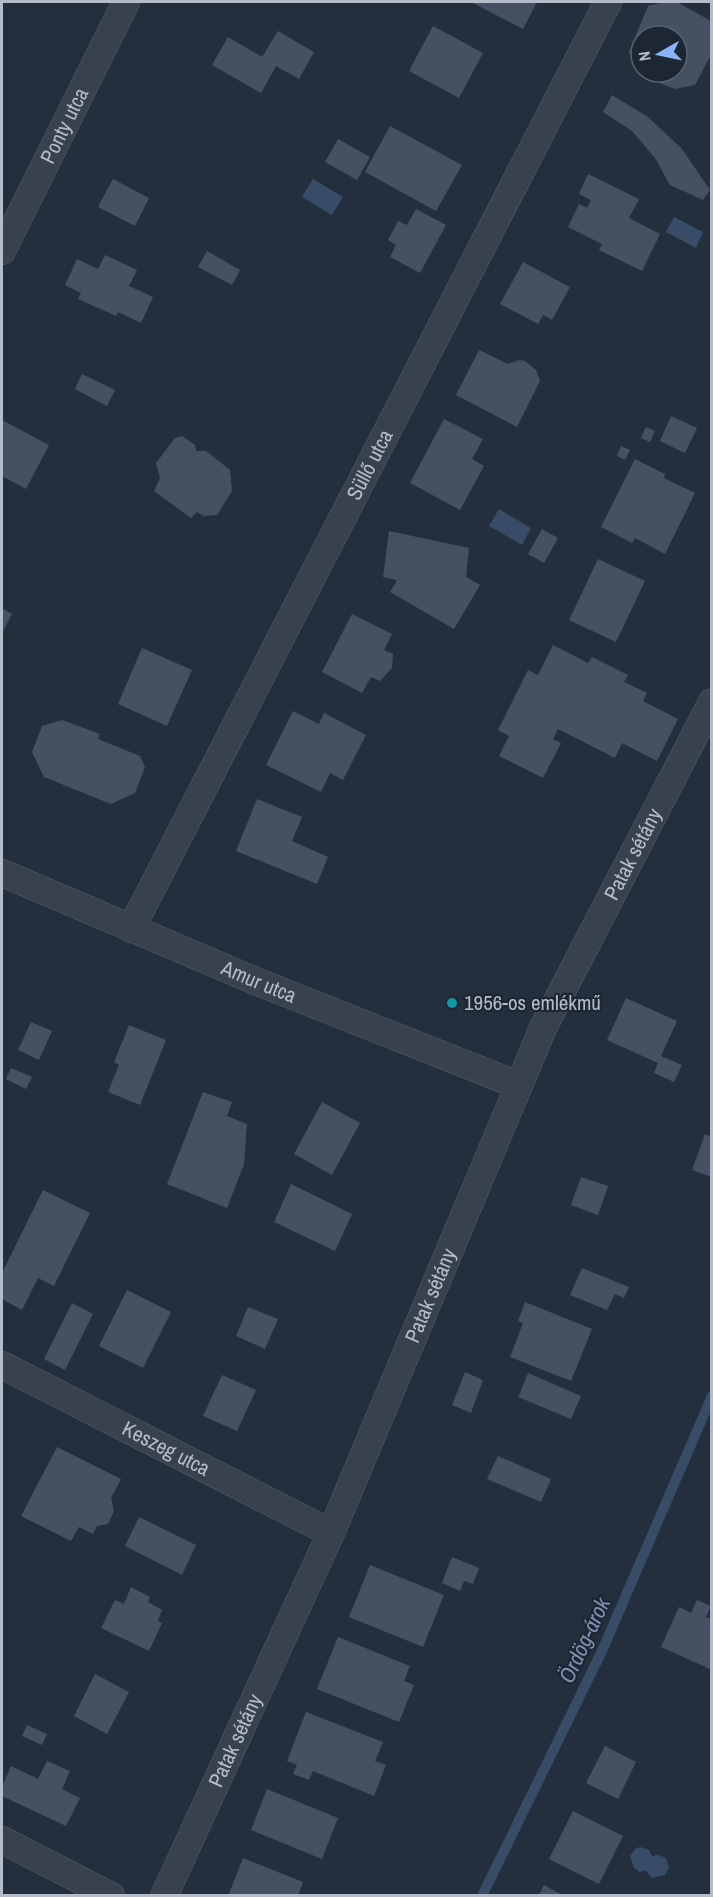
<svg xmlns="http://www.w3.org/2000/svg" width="713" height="1897" font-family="'Archivo Narrow',sans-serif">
<rect width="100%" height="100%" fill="#242f3e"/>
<g fill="#394c67">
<path d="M 313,179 L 343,197 L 332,215 L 302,197 Z"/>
<path d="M 674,217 L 703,232 L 696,248 L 666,232 Z"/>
<path d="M 499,509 L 531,528 L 522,545 L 489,526 Z"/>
<path d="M 640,1847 L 649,1850 L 652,1856 L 658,1855 L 666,1858 L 669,1867 L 665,1875 L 652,1878 L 645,1870 L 640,1872 L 634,1868 L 630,1856 L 635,1849 Z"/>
</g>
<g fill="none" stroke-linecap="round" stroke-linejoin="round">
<path stroke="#394c67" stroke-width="10" d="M 482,1896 L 602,1651 L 712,1396"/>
</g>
<g fill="#455162" fill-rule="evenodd">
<path d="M 471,2 L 537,2 L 523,29 Z"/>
<path d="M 664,2 L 677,2 L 709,20 L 712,28 L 712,53 L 695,85 L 675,89 L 639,75 L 629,52 L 648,6 ZM 641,36 L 677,36 L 677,72 L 641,72 Z"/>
<path d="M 433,26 L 483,53 L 459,98 L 409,71 Z"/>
<path d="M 278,31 L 314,52 L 299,79 L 276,66 L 261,93 L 212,65 L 228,37 L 262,57 Z"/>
<path d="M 612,95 L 648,117 L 682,149 L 710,190 L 703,200 L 670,185 L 655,158 L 632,131 L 603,112 Z"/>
<path d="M 390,126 L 462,165 L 436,211 L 365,172 Z"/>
<path d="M 338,139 L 370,157 L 357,180 L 325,162 Z"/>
<path d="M 588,174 L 639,199 L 629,218 L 660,234 L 642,271 L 599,250 L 602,244 L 568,227 L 579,204 L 587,208 L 591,200 L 579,194 Z"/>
<path d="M 113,179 L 149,198 L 135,226 L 98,207 Z"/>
<path d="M 416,209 L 446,225 L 420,273 L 390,257 L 396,245 L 388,240 L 398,221 L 407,225 Z"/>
<path d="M 207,251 L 240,270 L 232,285 L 198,267 Z"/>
<path d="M 105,255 L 137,270 L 129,286 L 153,297 L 141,323 L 118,312 L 116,316 L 78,299 L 81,293 L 65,285 L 77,259 L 98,269 Z"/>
<path d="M 523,262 L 570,287 L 552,320 L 543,315 L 538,324 L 500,304 Z"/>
<path d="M 479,350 L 508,364 L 519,360 L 525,361 L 536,370 L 540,381 L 517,427 L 456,395 Z"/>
<path d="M 82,374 L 115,390 L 107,406 L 75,389 Z"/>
<path d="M 671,416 L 697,428 L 685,453 L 660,441 Z"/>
<path d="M 444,419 L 483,439 L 472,459 L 484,466 L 460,510 L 410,483 Z"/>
<path d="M 2,420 L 49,445 L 26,489 L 2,476 Z"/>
<path d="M 646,427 L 655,431 L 650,442 L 641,438 Z"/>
<path d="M 182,436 L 195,445 L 196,451 L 206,451 L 230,470 L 232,491 L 217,515 L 204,516 L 197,512 L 191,518 L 154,491 L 160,478 L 156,463 L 175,438 Z"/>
<path d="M 621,446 L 630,450 L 625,460 L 617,456 Z"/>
<path d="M 635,459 L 665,474 L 664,478 L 695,493 L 665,554 L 635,538 L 632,543 L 601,527 Z"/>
<path d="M 542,529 L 558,538 L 544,563 L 528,554 Z"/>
<path d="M 389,531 L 469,548 L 466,577 L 480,585 L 454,629 L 390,592 L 397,580 L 383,577 Z"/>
<path d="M 598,559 L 645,581 L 616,642 L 569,620 Z"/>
<path d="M 2,608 L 12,614 L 2,633 Z"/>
<path d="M 352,614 L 392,634 L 384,650 L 393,654 L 392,668 L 380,681 L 371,677 L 362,693 L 322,672 Z"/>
<path d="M 553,645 L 588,663 L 592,657 L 628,675 L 624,682 L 647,693 L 643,701 L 678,719 L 657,761 L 622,743 L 615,758 L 558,729 L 553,739 L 561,743 L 543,778 L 499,756 L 509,736 L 498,730 L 528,670 L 538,675 Z"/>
<path d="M 142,648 L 192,670 L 167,726 L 118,704 Z"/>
<path d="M 293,711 L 319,724 L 324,713 L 366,735 L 343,780 L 330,773 L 321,792 L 266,765 Z"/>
<path d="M 62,720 L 100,734 L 98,739 L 140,756 L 145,767 L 135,793 L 111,804 L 44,777 L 32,752 L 42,726 Z"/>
<path d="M 257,799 L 302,817 L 292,841 L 328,857 L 317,884 L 236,851 Z"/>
<path d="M 626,998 L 677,1021 L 661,1056 L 682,1065 L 674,1082 L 654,1073 L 658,1063 L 607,1040 Z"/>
<path d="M 31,1022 L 52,1031 L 39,1060 L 18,1050 Z"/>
<path d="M 129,1025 L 166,1040 L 140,1105 L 108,1092 L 119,1065 L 114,1062 Z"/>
<path d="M 11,1068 L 32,1077 L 26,1089 L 6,1079 Z"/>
<path d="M 203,1092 L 232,1102 L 227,1116 L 247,1124 L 244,1164 L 227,1208 L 167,1184 Z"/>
<path d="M 322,1102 L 360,1123 L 332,1175 L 294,1154 Z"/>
<path d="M 705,1134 L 712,1137 L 712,1177 L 692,1170 Z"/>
<path d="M 581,1177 L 608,1186 L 598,1215 L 571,1205 Z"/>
<path d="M 291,1184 L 352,1214 L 335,1251 L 274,1222 Z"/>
<path d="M 43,1190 L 90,1213 L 54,1286 L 38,1278 L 22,1310 L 2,1299 L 2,1273 Z"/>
<path d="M 582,1268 L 629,1287 L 624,1298 L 615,1294 L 607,1310 L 570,1295 Z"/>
<path d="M 127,1290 L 171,1312 L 143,1368 L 99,1346 Z"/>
<path d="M 525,1302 L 592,1329 L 571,1381 L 510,1357 L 523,1323 L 518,1321 Z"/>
<path d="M 72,1303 L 93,1314 L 65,1370 L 44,1359 Z"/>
<path d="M 248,1307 L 278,1319 L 265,1349 L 236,1336 Z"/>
<path d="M 465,1372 L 483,1380 L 471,1413 L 452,1405 Z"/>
<path d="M 528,1373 L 581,1396 L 571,1419 L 518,1397 Z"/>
<path d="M 222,1375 L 256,1390 L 237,1431 L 203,1416 Z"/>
<path d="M 57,1447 L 121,1479 L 111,1498 L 114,1511 L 108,1524 L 97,1526 L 93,1534 L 79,1527 L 71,1541 L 21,1516 Z"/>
<path d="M 498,1456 L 551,1479 L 541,1502 L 487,1479 Z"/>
<path d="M 139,1517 L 196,1545 L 182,1575 L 125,1546 Z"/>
<path d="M 452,1557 L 479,1568 L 473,1584 L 464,1581 L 460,1591 L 442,1583 Z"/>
<path d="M 370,1565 L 444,1595 L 423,1647 L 349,1617 Z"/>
<path d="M 131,1587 L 150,1597 L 148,1602 L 162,1610 L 158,1621 L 162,1623 L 149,1651 L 101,1628 L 115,1600 L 124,1604 Z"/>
<path d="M 697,1600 L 711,1606 L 706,1617 L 712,1619 L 712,1670 L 661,1647 L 679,1607 L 691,1613 Z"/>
<path d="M 338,1637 L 410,1666 L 404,1681 L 414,1685 L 399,1722 L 317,1689 Z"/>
<path d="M 95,1674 L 129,1692 L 107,1734 L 74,1716 Z"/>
<path d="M 306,1712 L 383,1742 L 375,1761 L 386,1765 L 374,1796 L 313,1771 L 309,1780 L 293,1774 L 297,1765 L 287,1761 Z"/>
<path d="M 27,1725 L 47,1734 L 42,1745 L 22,1736 Z"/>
<path d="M 605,1746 L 636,1762 L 618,1799 L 586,1783 Z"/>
<path d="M 47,1761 L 70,1771 L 62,1789 L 80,1798 L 66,1826 L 2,1796 L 2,1787 L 11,1766 L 38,1779 Z"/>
<path d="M 267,1789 L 338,1818 L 322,1859 L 251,1830 Z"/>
<path d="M 573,1811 L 623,1836 L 599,1884 L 549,1859 Z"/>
<path d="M 243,1858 L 303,1882 L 298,1896 L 228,1896 Z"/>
<path d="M 544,1885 L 564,1896 L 538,1896 Z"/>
</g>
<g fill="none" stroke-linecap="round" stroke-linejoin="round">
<g stroke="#565f6c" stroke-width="28">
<g id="minor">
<path id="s1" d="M 2,251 L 126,2"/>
<path id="s2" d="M 2,873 L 258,982 L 518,1085"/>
<path id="s3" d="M 131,929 L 608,2"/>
<path id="s4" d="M 2,1365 L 331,1533"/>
<path d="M 2,1840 L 111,1896"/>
<path id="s5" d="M 164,1896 L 331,1533 L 543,1028 L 712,702"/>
</g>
</g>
<use href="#minor" stroke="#38414e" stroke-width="27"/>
</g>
<circle fill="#0f9aa8" stroke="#1d2633" stroke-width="2" cx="452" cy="1003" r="6"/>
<g text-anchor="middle" stroke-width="4.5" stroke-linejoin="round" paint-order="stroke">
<g font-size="21" fill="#b4bcc9" stroke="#1d2633">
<text dy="7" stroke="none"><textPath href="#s1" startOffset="140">Ponty utca</textPath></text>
<text dy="7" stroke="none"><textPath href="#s3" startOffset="522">Süllő utca</textPath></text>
<text dy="7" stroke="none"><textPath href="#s5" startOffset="1143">Patak sétány</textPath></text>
<text dy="7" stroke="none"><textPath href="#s2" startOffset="279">Amur utca</textPath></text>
<text dy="7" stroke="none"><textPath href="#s5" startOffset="657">Patak sétány</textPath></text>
<text dy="7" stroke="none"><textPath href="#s4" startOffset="184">Keszeg utca</textPath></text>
<text dy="7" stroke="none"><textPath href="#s5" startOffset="171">Patak sétány</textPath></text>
</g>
<g font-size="21" fill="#b4bcc9" stroke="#1d2633" text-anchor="start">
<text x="464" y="1010">1956-os emlékmű</text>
</g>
<g font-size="22" font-style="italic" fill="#7c92b1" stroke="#1d2633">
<text transform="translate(584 1640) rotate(-65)" y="8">Ördög-árok</text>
</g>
</g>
<rect width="713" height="1897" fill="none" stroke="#b4bcc9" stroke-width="6"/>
<g transform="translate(659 54) rotate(261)"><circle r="28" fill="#1d2633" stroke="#59626f" stroke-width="1.5"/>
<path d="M0-4.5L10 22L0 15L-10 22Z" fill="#8ab4f8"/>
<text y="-9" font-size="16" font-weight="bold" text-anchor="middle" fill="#b4bcc9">N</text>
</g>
</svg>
